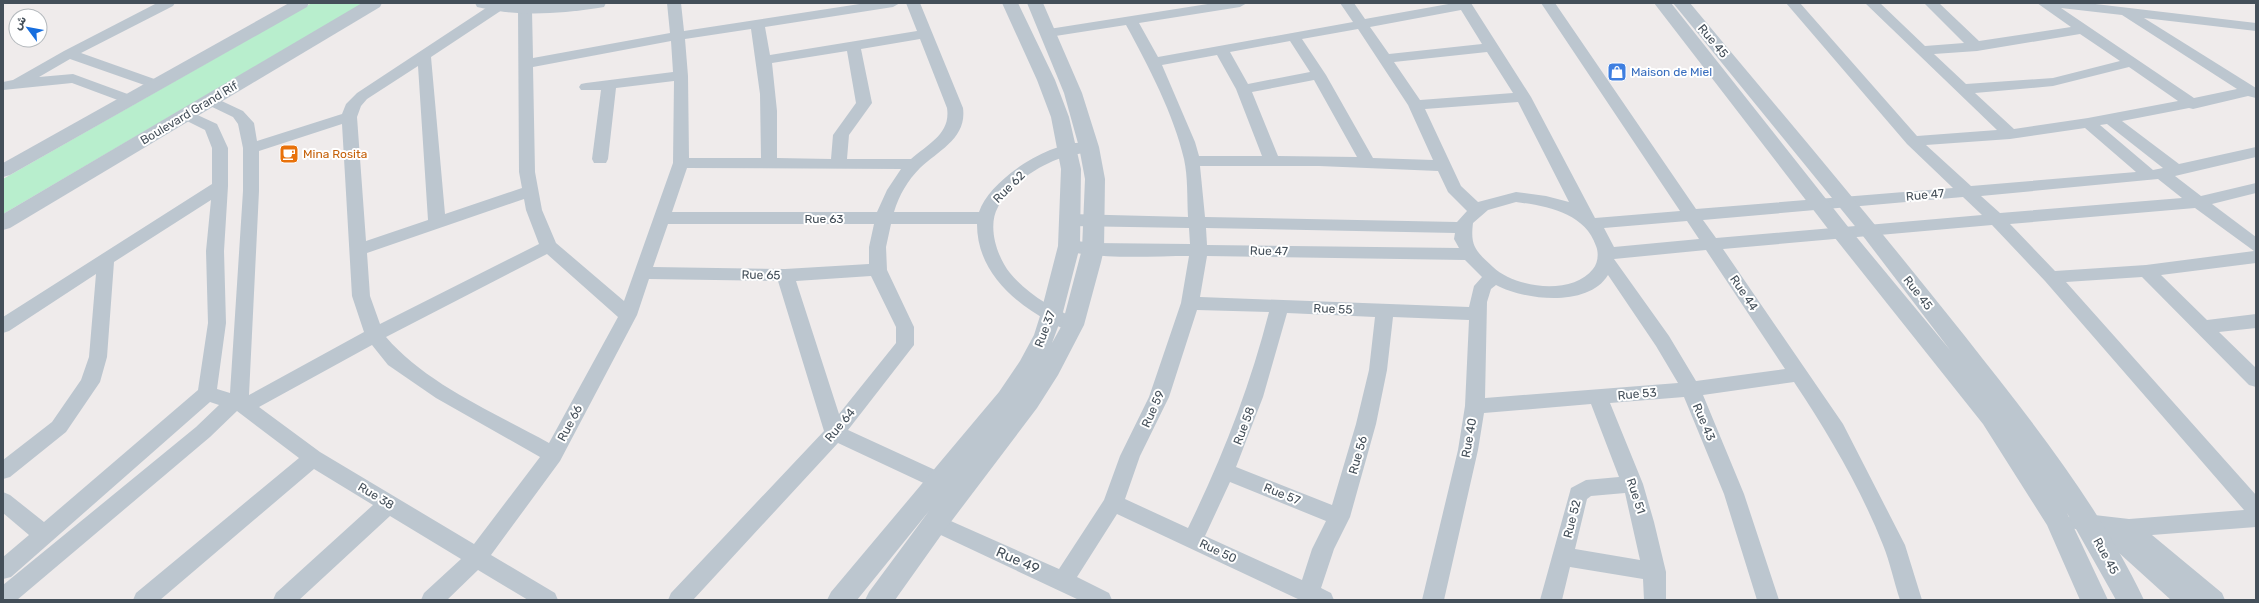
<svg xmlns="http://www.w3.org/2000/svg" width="2259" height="603" font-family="Rubik,'Noto Sans Arabic',sans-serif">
<rect width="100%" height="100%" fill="#efebeb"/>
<path fill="#b8eecd" d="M 312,3 L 364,3 L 3,214 L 3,179 Z"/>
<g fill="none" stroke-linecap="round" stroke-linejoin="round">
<g fill="#bcc6cf" fill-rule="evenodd">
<path d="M 157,3 L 175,3 L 173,6 L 81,53 L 160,81 L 162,84 L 160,87 L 150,87 L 70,59 L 39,77 L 73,74 L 133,96 L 136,99 L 133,102 L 123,102 L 72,83 L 3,90 L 3,82 L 13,80 L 64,51 Z"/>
<path d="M 498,3 L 504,7 L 502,10 L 431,57 L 445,214 L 522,188 L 519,172 L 518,10 L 520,3 L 534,3 L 532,10 L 533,58 L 670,33 L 667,3 L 681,3 L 684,31 L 866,3 L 900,3 L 893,7 L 765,27 L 770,55 L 917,31 L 906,3 L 920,3 L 963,108 C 967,138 939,150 920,168 C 908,180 899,195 894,212 L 979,212 C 990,178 1059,134 1095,144 L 1097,147 L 1095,150 C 1081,154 1067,155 1053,161 C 1033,170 1008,186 998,207 C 987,226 997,257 1010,273 C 1028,295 1054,309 1079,320 L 1082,325 L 1079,330 C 1069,333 1058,326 1048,321 C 1010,300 977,269 977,224 L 891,224 L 886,247 L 887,270 L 914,327 L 914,345 L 848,430 L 946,475 L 949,481 L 946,487 L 939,489 L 932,487 L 838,443 L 693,600 L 668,600 L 671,593 L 824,431 L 778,281 L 649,279 L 637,315 L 560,461 L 491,555 L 555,593 L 558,600 L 528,600 L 478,570 L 447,600 L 421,600 L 424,593 L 461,559 L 390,516 L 299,600 L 273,600 L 276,593 L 373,505 L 314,469 L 160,600 L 133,600 L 136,593 L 299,458 L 237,411 L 210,437 L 17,600 L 3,600 L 3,585 L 196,427 L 219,405 L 210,402 L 11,577 L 3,579 L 3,557 L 29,535 L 3,513 L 3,492 L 10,495 L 44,522 L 198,390 L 208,323 L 206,251 L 211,200 L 114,262 L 107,357 L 100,382 L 66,432 L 10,477 L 3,479 L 3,460 L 52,422 L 81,380 L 89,357 L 96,274 L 9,331 L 3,333 L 3,317 L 212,184 L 212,148 L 205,130 L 181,118 L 178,115 L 181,112 L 191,112 L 217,124 L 228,148 L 228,186 L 224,251 L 226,323 L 217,389 L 230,393 L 243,191 L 243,148 L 238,124 L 233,117 L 206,104 L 203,101 L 206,98 L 211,96 L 243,111 L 254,123 L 257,141 L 342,114 L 346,104 L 357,93 L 492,4 ZM 751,29 L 760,94 L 761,158 L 689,158 L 688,76 L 685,39 ZM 920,39 L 947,108 C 951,134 928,144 911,159 L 847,159 L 849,135 L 872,103 L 861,49 ZM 671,41 L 673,72 L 586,83 L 581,84 L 579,87 L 581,90 L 601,90 L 592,159 L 594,163 L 606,163 L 608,159 L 616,88 L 674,81 L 673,163 L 624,301 L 556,243 L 542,210 L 535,172 L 533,67 ZM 847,51 L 856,103 L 833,135 L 831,159 L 777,158 L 777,111 L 772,63 ZM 418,66 L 428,220 L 366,241 L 357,117 L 361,106 L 367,99 ZM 342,124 L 352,296 L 364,332 L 249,395 L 259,191 L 259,151 ZM 687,168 L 901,169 L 887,190 L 877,212 L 672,212 ZM 524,199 L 526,210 L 539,244 L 380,324 L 370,296 L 367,253 ZM 668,224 L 874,224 L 869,247 L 869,264 L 785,269 L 653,267 ZM 547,254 L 618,317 L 549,443 C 495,413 426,384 386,337 ZM 871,276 L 896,327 L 896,343 L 839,414 L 796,281 ZM 372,345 L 388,365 L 436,398 L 540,457 L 474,544 L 320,452 L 259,407 Z"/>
<path d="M 1214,3 L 1247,3 L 1240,7 L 1139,23 L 1158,57 L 1353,22 L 1340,3 L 1354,3 L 1365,19 L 1454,3 L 1471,3 L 1531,97 L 1595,218 L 1680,211 L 1541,3 L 1555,3 L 1696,209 L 1953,188 L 1907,144 L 1786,3 L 1800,3 L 1917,136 L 1997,130 L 1865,3 L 1880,3 L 1925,46 L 1964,43 L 1924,3 L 1939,3 L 1979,41 L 2071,27 L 2037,3 L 2087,3 L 2256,23 L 2256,31 L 2144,18 L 2256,88 L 2256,98 L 2248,96 L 2193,109 L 2189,108 L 2122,121 L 2179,164 L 2256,147 L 2256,157 L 2175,176 L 2201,196 L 2256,183 L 2256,193 L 2212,204 L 2256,237 L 2256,263 L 2161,275 L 2207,320 L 2256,314 L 2256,328 L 2219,332 L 2256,368 L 2256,387 L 2249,385 L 2142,277 L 2066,282 L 2256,495 L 2256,527 L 2152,535 L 2222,593 L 2225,600 L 2171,600 L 2097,533 L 2070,528 L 2066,522 L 2070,516 L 2077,513 L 2129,519 L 2244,510 L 2045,281 L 1992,225 L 1723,249 L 1843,424 L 1905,545 L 1922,600 L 1900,600 C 1894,582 1890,562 1883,545 C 1860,487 1828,433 1794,382 L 1703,395 L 1744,494 L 1779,600 L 1757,600 L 1724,494 L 1684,397 L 1610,403 L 1643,484 L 1654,522 L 1666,572 L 1666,600 L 1644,600 L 1643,579 L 1570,567 L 1562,600 L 1540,600 L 1571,488 L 1586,480 L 1619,477 L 1591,404 L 1484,413 L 1478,450 L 1444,600 L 1422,600 L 1458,450 L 1465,406 L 1469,320 L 1393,317 L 1387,370 L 1376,424 L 1350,517 L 1334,549 L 1321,588 L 1331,593 L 1334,600 L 1300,600 L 1117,514 L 1077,577 L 1109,593 L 1112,600 L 1079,600 L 928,529 L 924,523 L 928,517 L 935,514 L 1059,569 L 1104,500 L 1120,456 L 1149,397 L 1181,303 L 1189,256 C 1151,256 1099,260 1063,250 L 1060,246 L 1063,242 L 1069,240 L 1093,243 L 1190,244 L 1189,228 L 1070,226 L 1064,224 L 1062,220 L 1064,216 L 1070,214 L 1188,217 C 1187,198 1188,177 1184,159 C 1174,115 1148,65 1126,25 L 1049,37 L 1042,33 L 1049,29 ZM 2061,8 L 2122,15 L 2237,89 L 2194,98 ZM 1461,10 L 1482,44 L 1389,54 L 1370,27 ZM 1358,29 L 1408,105 L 1433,160 L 1373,158 L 1326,75 L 1302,39 ZM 2080,34 L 2120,61 L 2053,78 L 1966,84 L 1934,54 L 1977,51 ZM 1290,41 L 1310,72 L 1248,84 L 1230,52 ZM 1487,52 L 1513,93 L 1420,100 L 1394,62 ZM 1217,55 L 1236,89 L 1262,156 L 1199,156 L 1195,142 L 1162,65 ZM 2129,67 L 2178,101 L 2088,118 L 2014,129 L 1975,93 L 2053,86 ZM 1314,80 L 1357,157 L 1278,156 L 1252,92 ZM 1518,102 L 1569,202 L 1546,196 L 1516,192 L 1478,202 L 1461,186 L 1425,109 ZM 2107,124 L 2163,168 L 2153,170 L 2100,125 ZM 2085,128 L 2136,172 L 1971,186 L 1926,145 L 2010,139 ZM 1200,166 L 1319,166 L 1438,171 L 1448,192 L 1467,211 L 1457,222 L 1205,217 ZM 2158,179 L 2182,198 L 2000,213 L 1981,196 ZM 1963,197 L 1982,215 L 1716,238 L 1703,220 ZM 1516,202 C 1547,206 1585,213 1596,246 C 1599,253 1598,263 1593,269 C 1572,296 1515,288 1493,267 C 1476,251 1470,247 1473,223 L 1488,210 ZM 2195,208 L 2254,251 L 2146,265 L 2055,271 L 2010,224 ZM 1687,221 L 1699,239 L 1614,247 L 1604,228 ZM 1206,228 L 1455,233 L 1454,239 L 1459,248 L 1207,245 ZM 1706,250 L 1785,369 L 1696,381 L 1669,336 L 1614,259 ZM 1207,256 L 1465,260 L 1482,277 L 1474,286 L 1469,307 L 1200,297 ZM 1608,275 L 1656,346 L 1678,383 L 1485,398 L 1487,302 L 1491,289 L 1496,285 C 1524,300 1588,308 1608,275 ZM 1197,310 L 1269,312 C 1250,387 1222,458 1188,528 L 1125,499 L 1140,456 L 1169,397 ZM 1287,313 L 1375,317 L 1369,370 L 1356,424 L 1332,505 L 1236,467 L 1263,397 ZM 1230,482 L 1326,521 L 1312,549 L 1302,580 L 1205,536 ZM 1625,493 L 1640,560 L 1575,549 L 1587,499 L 1591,496 Z"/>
</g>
<g fill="#bcc6cf" fill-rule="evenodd">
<path d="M 289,3 L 309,3 L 307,7 L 10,175 L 3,177 L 3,163 Z"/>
<path d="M 362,3 L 382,3 L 380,7 L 10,228 L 3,230 L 3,214 Z"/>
<path d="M 475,3 L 606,3 L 604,7 L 598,8 C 557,14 518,17 477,7 Z"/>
<path d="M 1002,3 L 1018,3 L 1055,80 L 1069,117 L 1081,169 L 1080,246 L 1062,316 L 1052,343 L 1062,325 L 1082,249 L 1085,179 L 1079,147 L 1064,93 L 1027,3 L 1043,3 L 1082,93 L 1099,147 L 1105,179 L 1104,249 L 1101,262 L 1084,325 L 1058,375 L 1037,408 L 944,531 L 895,600 L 865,600 L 869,592 L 929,511 L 857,600 L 827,600 L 831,592 L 999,392 L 1020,361 L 1034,335 L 1040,316 L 1058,246 L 1061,169 L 1051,117 L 1037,80 Z"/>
<path d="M 1654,3 L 1671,3 L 1849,228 L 1950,350 L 1863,236 L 1673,3 L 1690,3 C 1782,113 1875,223 1964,335 C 2030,419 2098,503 2144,600 L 2116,600 L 2067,513 L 2108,600 L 2080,600 L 2047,525 L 1983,424 L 1835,238 Z"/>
</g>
</g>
<defs>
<g id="shop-square" transform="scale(1)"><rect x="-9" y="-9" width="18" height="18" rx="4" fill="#3f7fe0" stroke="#fff"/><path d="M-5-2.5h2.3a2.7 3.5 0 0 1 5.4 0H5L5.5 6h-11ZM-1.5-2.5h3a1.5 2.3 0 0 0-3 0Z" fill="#fff"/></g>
<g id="cafe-square" transform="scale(1)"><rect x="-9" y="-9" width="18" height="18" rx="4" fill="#e8710a" stroke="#fff"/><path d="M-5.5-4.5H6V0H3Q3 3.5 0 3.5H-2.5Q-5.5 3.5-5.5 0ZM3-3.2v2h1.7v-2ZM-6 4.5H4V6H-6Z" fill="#fff"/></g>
</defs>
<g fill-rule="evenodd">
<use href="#shop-square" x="1617" y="72"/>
<use href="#cafe-square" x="289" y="154"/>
</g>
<g text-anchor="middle" stroke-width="4" stroke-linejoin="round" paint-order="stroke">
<g font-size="12" fill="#444f59" stroke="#fff">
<text transform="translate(1713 41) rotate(50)" y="4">Rue 45</text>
<text transform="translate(189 113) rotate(-31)" y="4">Boulevard Grand Rif</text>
<text transform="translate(1009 187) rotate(-45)" y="4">Rue 62</text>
<text transform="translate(1925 195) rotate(-5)" y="4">Rue 47</text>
<text x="824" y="223">Rue 63</text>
<text transform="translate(1269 251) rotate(1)" y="4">Rue 47</text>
<text transform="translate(761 275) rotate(1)" y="4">Rue 65</text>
<text transform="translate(1744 293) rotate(56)" y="4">Rue 44</text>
<text transform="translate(1918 293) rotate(52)" y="4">Rue 45</text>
<text transform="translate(1333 309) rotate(2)" y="4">Rue 55</text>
<text transform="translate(1045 329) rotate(-69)" y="4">Rue 37</text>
<text transform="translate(1637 394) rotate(-5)" y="4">Rue 53</text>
<text transform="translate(1153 409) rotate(-66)" y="4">Rue 59</text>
<text transform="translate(1704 422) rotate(67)" y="4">Rue 43</text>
<text transform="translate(570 423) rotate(-62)" y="4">Rue 66</text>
<text transform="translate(840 425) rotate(-50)" y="4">Rue 64</text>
<text transform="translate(1244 426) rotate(-69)" y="4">Rue 58</text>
<text transform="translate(1469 438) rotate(-80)" y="4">Rue 40</text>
<text transform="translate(1358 455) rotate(-74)" y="4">Rue 56</text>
<text transform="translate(1282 494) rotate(22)" y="4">Rue 57</text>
<text transform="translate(376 496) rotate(31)" y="4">Rue 38</text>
<text transform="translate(1636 496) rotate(72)" y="4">Rue 51</text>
<text transform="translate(1572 519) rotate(-76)" y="4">Rue 52</text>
<text transform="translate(1218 551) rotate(25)" y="4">Rue 50</text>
<text transform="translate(2106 556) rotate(61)" y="4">Rue 45</text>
</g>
<g font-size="12" fill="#366cbe" stroke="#fff" text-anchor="start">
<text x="1631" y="76">Maison de Miel</text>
</g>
<g font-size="12" fill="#c56008" stroke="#fff" text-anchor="start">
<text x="303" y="158">Mina Rosita</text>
</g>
<g font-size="14" fill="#444f59" stroke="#fff">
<text transform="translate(1018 560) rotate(24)" y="5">Rue 49</text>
</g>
</g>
<rect width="2259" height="603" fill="none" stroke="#444f59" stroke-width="8"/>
<g transform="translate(28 28) rotate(302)"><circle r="19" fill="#ffffff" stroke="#b4b9bd"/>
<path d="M0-3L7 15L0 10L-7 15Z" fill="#176ede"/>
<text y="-6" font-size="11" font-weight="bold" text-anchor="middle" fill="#444f59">ش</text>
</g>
</svg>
